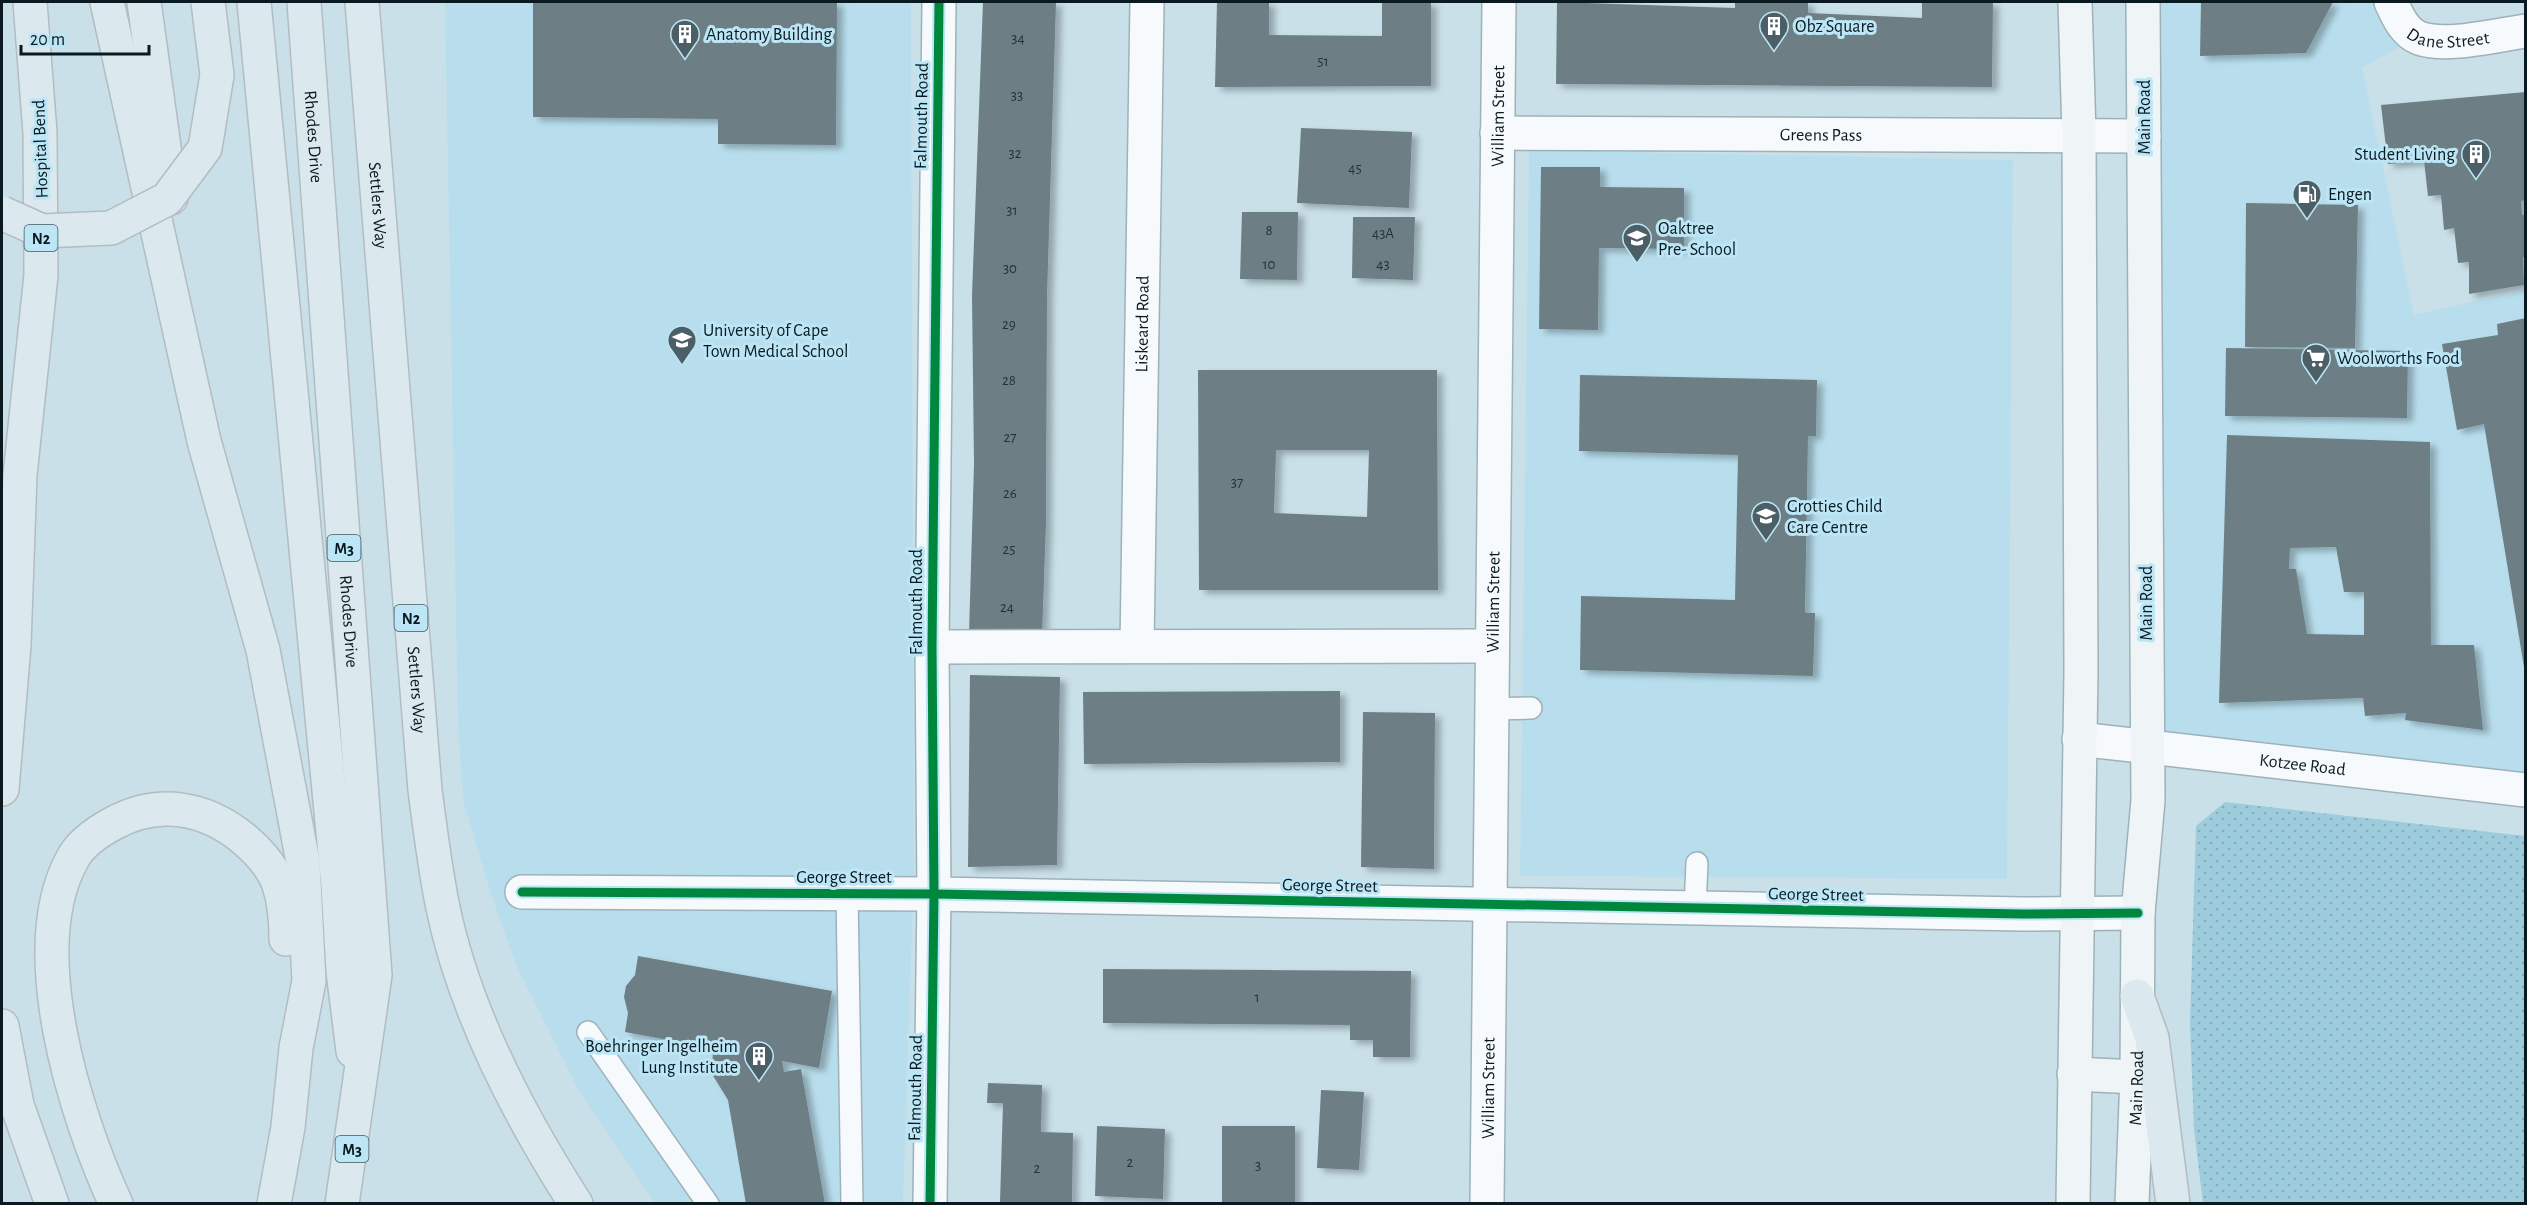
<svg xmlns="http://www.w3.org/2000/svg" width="2527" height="1205" font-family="'Alegreya Sans',sans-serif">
<defs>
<pattern id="park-dots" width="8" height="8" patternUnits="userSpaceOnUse" patternTransform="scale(1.5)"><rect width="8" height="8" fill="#9dccdd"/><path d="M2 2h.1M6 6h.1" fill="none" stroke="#86afbd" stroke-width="1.8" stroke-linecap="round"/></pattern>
<filter id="shadow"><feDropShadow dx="6" dy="4" stdDeviation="3" flood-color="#0004"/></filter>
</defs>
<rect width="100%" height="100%" fill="#c9e0e9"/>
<g fill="#b8deed">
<path d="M 445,2 L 911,2 L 914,870 L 903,1203 L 655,1203 L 580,1093 L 517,967 L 492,897 L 464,804 L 458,729 Z"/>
<path d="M 2143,2 L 2391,2 L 2417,37 L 2362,68 L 2414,315 L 2525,290 L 2525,790 L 2147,747 Z"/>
<path d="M 1529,150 L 2013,160 L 2007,879 L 1520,876 Z"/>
</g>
<path fill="url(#park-dots)" d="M 2225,802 L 2525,836 L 2525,1203 L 2203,1203 L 2194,1129 L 2190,1023 L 2196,826 Z"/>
<g fill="#6d7f85" fill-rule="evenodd" filter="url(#shadow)">
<path d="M 533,2 L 837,2 L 836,145 L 718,144 L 718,119 L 533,117 Z"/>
<path d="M 983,2 L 1056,2 L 1047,297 L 1046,522 L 1042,637 L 969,634 L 974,464 L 972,295 Z"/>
<path d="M 1217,2 L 1269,2 L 1269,35 L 1382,36 L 1382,2 L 1431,2 L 1431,86 L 1215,87 Z"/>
<path d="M 1557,2 L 1735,8 L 1735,2 L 1808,2 L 1808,13 L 1922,18 L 1922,2 L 1993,2 L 1992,87 L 1556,84 Z"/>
<path d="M 2201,2 L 2333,2 L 2306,53 L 2200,56 Z"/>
<path d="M 2526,92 L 2526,200 L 2521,201 L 2522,215 L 2526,215 L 2526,257 L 2523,257 L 2524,285 L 2469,294 L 2469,262 L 2458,263 L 2454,228 L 2444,230 L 2441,195 L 2428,196 L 2424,161 L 2388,164 L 2381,105 Z"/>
<path d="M 1301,128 L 1412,132 L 1409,208 L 1297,203 Z"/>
<path d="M 1541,167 L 1600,167 L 1600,187 L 1684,188 L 1684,249 L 1599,248 L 1598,330 L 1539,329 Z"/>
<path d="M 2246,203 L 2358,205 L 2355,348 L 2245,347 Z"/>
<path d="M 1242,212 L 1298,212 L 1297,280 L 1240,279 Z"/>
<path d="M 1353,217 L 1415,217 L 1413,280 L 1352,278 Z"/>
<path d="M 2526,318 L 2526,667 L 2524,667 L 2484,424 L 2457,430 L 2442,344 L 2498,335 L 2497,324 Z"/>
<path d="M 2226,348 L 2408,351 L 2407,418 L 2225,416 Z"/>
<path d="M 1198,370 L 1437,370 L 1438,590 L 1199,590 ZM 1276,450 L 1369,450 L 1367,517 L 1274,513 Z"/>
<path d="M 1580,375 L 1817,380 L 1816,436 L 1808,436 L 1805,613 L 1815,613 L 1813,676 L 1580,670 L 1581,596 L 1735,600 L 1738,455 L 1579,451 Z"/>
<path d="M 2227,435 L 2430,442 L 2431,645 L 2474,645 L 2483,730 L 2405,720 L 2406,713 L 2365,716 L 2363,698 L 2219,703 ZM 2336,547 L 2344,592 L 2364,592 L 2364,635 L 2307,634 L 2296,569 L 2289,569 L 2290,548 Z"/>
<path d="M 970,675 L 1060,677 L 1057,865 L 968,867 Z"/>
<path d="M 1340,691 L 1340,762 L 1084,764 L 1083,692 Z"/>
<path d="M 1363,712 L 1435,713 L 1434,869 L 1361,867 Z"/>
<path d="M 638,956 L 832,991 L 819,1068 L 782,1061 L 784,1072 L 801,1069 L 825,1204 L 746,1204 L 728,1100 L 712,1074 L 713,1048 L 625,1032 L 628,1013 L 624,997 L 626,986 L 635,975 Z"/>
<path d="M 1103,969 L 1411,971 L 1410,1057 L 1373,1057 L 1373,1040 L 1350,1040 L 1350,1025 L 1103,1023 Z"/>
<path d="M 988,1083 L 1042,1085 L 1041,1132 L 1073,1133 L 1072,1204 L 1000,1202 L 1003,1103 L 987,1103 Z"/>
<path d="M 1321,1090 L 1364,1092 L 1359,1170 L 1317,1168 Z"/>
<path d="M 1097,1126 L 1165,1129 L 1163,1199 L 1095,1196 Z"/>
<rect x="1222" y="1126" width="73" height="78"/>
</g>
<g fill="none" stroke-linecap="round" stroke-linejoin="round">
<g stroke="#9fb1b8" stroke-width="24">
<g id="lane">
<path d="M 1491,709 L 1531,708"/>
<path d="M 847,894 L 852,1204"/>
<path d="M 1695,908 L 1697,863"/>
<path d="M 588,1032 L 708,1204"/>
</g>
</g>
<g stroke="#9fb1b8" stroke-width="36">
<g id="street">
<path id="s1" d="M 2391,2 C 2397,15 2404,32 2419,38 C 2446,48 2496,35 2526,31"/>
<path id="s2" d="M 1497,133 L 2144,136"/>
<path id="s3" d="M 1137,646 L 1147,2"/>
<path d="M 932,647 L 1491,646"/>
<path id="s4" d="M 2079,739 L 2526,790"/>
<path d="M 522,892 L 934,894 L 2022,914 L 2138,913"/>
<path d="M 930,1204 L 934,894 L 932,647 L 939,2"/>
<path id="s5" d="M 1487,1204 L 1499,2"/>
</g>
</g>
<g stroke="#9fb1b8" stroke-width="36">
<g id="secondary">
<path d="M 2074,1074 L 2137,1077"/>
<path d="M 2073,1204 L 2081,672 L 2079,134 L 2075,2"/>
<path id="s6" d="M 2132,1204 L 2137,1077 L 2138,913 L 2148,800 L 2143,2"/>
</g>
</g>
<g stroke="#b2bdc2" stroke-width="36">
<g id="highway">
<path d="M 107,2 L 204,441 L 263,650 L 303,862 L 309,981 L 296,1048 L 288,1127 L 274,1204"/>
<path d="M 144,2 L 171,198"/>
<path d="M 254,2 L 338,885 L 343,971 L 353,1051"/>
<path id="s7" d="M 304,2 L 375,975 L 342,1204"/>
<path id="s8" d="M 362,2 L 425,790 C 430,829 435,869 443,908 C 465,1013 518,1114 576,1204"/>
<path d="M 2,789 L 14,645 L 20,475 L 41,275 L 40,133 L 30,2"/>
<path d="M 2137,996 L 2152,1038 L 2173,1204"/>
<path d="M 2,1026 L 17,1105 L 52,1204"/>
<path d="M 116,1204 C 75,1115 22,948 73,858 C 81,843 99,831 114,823 C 159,799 205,807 244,839 C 258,851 273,867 279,885 C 285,903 286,921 286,939"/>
</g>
</g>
<use href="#lane" stroke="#f7fafc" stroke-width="21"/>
<use href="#street" stroke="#f7fafc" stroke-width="33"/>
<use href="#secondary" stroke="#eff5f7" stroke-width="33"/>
<use href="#highway" stroke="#dbe8ed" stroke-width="33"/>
<g stroke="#b2bdc2" stroke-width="36" stroke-linecap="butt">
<path id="highway-bridge" d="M 2,213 L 42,231 L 111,228 L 167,199 L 205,148 L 217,75 L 208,2"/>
</g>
<use href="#highway-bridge" stroke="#dbe8ed" stroke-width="33"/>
<g stroke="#bce6f6" stroke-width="13">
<g id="cycleway">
<path d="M 522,892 L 934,894 L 2022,914 L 2138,913"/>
<path d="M 930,1204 L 934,894 L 932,647 L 939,2"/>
</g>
</g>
<use href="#cycleway" stroke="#00873e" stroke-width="9"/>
</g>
<defs>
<g id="building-pin" transform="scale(1.5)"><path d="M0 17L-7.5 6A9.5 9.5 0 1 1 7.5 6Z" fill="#4d5f66" stroke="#bce6f6"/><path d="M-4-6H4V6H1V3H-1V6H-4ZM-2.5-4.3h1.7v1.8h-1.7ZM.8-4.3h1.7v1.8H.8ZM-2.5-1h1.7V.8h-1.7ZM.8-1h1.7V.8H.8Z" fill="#fff"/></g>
<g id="fuel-pin" transform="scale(1.5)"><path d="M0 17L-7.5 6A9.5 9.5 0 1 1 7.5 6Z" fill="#4d5f66" stroke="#bce6f6"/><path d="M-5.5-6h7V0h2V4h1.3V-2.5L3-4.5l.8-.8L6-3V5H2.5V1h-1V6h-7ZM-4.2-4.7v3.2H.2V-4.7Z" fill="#fff"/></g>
<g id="school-pin" transform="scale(1.5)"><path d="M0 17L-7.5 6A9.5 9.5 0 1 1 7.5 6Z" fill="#4d5f66" stroke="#bce6f6"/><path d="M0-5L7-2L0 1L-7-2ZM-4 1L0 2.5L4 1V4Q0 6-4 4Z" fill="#fff"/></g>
<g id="university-pin" transform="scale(1.5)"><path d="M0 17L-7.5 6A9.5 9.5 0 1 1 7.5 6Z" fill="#4d5f66" stroke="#bce6f6"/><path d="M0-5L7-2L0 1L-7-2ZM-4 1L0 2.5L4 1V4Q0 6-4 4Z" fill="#fff"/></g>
<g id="supermarket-pin" transform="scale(1.5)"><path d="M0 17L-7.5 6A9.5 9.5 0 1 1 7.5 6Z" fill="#4d5f66" stroke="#bce6f6"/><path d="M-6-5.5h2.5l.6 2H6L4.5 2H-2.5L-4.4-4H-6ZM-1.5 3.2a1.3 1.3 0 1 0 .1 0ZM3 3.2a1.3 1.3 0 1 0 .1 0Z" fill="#fff"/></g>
</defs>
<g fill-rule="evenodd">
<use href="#building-pin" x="1774" y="26"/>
<use href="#building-pin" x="685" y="34"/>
<use href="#building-pin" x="2476" y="154"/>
<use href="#fuel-pin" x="2307" y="194"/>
<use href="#school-pin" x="1637" y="238"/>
<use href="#university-pin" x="682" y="340"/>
<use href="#supermarket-pin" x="2316" y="358"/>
<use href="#school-pin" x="1766" y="516"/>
<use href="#building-pin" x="759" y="1056"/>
</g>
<g text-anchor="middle" stroke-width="6" stroke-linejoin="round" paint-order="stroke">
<g font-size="15" fill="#233339">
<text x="1018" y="43">34</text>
<text x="1323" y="66">51</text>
<text x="1017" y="100">33</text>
<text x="1015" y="158">32</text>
<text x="1355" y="173">45</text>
<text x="1012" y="215">31</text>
<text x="1269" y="235">8</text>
<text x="1383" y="238">43A</text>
<text x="1269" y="269">10</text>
<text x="1383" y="269">43</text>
<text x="1010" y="273">30</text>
<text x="1009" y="329">29</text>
<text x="1009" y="385">28</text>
<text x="1010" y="442">27</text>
<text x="1237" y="487">37</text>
<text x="1010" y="498">26</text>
<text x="1009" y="554">25</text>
<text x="1007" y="612">24</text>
<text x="1257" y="1002">1</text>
<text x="1130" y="1167">2</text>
<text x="1258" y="1170">3</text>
<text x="1037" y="1173">2</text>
</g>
<g fill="#bce6f6" stroke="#3f5760" stroke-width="1.5">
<rect x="24.5" y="225" width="33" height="26" rx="4.5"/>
<rect x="327.5" y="535" width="33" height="26" rx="4.5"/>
<rect x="394.5" y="605" width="33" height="26" rx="4.5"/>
<rect x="335.5" y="1136" width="33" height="26" rx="4.5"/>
</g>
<g font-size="16" font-weight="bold" fill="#0a1a20">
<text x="41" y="244">N2</text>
<text x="344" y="554">M3</text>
<text x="411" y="624">N2</text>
<text x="352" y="1155">M3</text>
</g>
<g font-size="18" fill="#0a1a20" stroke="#bce6f6" text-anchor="start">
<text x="1795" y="32">Obz Square</text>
<text x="706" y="40">Anatomy Building</text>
<text x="2455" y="160" text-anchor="end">Student Living</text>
<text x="2328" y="200">Engen</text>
<text x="1658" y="234">Oaktree<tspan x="1658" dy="21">Pre- School</tspan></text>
<text x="703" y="336">University of Cape<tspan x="703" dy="21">Town Medical School</tspan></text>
<text x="2337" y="364">Woolworths Food</text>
<text x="1787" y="512">Grotties Child<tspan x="1787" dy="21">Care Centre</tspan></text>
<text x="738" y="1052" text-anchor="end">Boehringer Ingelheim<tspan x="738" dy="21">Lung Institute</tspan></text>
</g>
<g font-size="18" fill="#0a1a20" stroke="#bce6f6">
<text dy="6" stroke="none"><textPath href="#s1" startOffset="76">Dane Street</textPath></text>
<text transform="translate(921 116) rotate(-89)" y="6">Falmouth Road</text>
<text dy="6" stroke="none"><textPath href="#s5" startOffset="1088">William Street</textPath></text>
<text transform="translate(2144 117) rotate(-90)" y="6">Main Road</text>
<text dy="6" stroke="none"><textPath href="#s2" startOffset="324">Greens Pass</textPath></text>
<text dy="6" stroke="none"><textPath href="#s7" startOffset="135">Rhodes Drive</textPath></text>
<text transform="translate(40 149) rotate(-92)" y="6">Hospital Bend</text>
<text dy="6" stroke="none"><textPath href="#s8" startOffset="204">Settlers Way</textPath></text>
<text dy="6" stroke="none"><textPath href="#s3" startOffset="322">Liskeard Road</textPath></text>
<text transform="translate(916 602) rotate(-90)" y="6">Falmouth Road</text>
<text dy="6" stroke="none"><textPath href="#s5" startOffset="602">William Street</textPath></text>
<text transform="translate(2146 603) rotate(-90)" y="6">Main Road</text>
<text dy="6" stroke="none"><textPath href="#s7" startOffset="621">Rhodes Drive</textPath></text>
<text dy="6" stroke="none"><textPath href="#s8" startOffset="690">Settlers Way</textPath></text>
<text dy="6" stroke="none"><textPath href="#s4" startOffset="225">Kotzee Road</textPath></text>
<text x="844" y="883">George Street</text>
<text transform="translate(1330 885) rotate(1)" y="6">George Street</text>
<text transform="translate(1816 894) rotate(1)" y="6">George Street</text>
<text transform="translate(915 1088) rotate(-89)" y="6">Falmouth Road</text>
<text dy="6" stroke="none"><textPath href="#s5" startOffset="116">William Street</textPath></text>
<text dy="6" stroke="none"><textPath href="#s6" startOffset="116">Main Road</textPath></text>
</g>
</g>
<rect width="2527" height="1205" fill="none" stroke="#0a1a20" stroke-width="6"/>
<path d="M21 45v9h128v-9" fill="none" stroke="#0a1a20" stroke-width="3"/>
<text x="30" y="45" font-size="18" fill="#0a1a20" stroke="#bce6f6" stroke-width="4.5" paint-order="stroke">20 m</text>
</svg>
